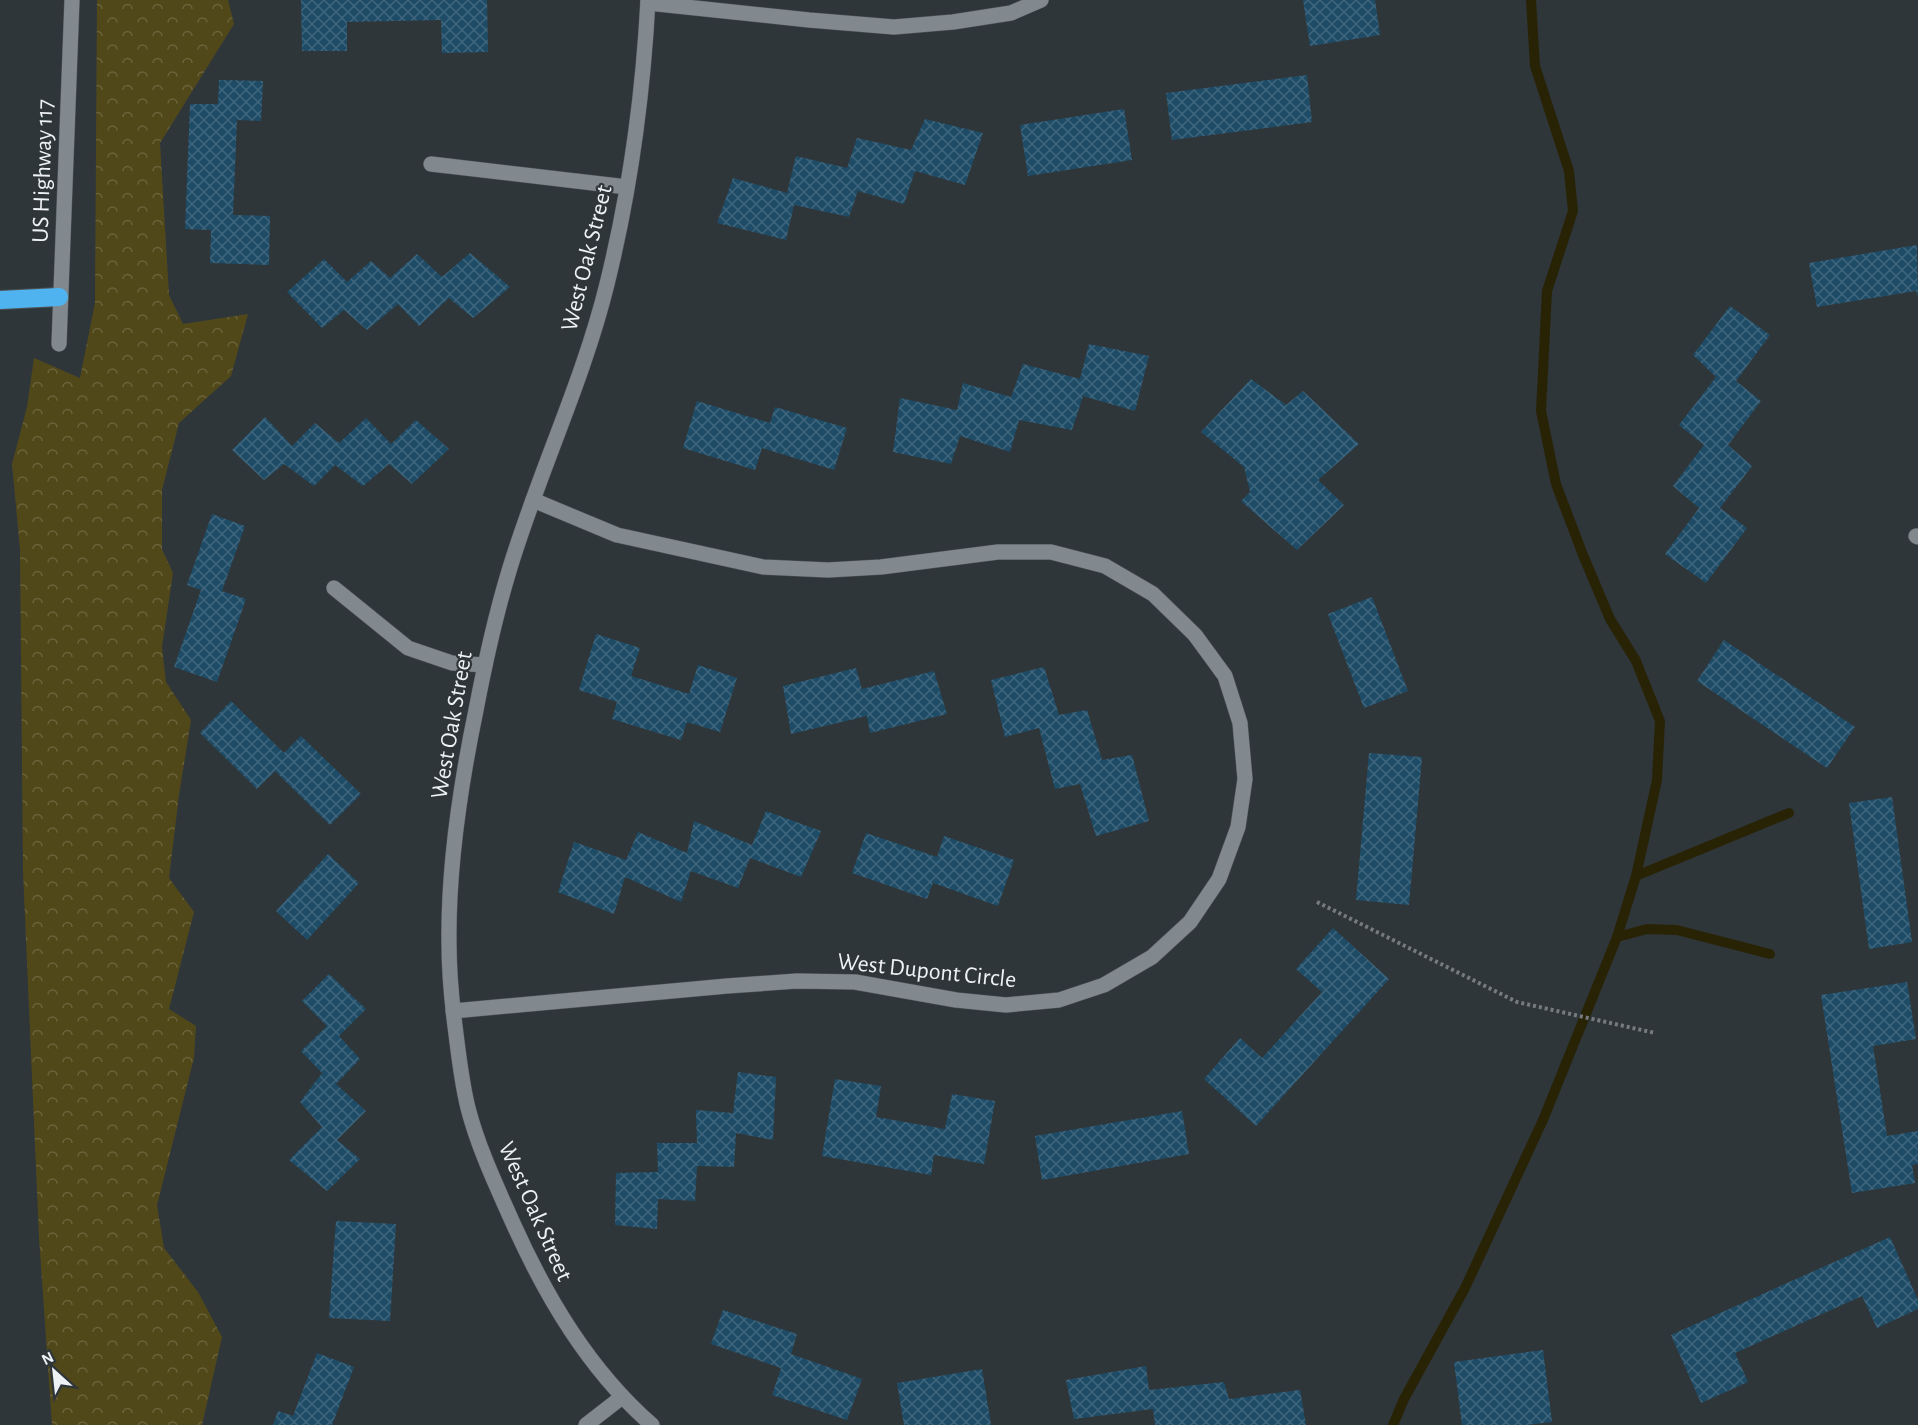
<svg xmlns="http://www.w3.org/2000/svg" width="1918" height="1425" font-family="'Alegreya Sans',sans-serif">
<defs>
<pattern id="forest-crowns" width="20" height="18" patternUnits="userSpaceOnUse" patternTransform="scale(1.5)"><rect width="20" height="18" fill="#514819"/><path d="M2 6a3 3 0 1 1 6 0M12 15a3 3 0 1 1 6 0" fill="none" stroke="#6a633b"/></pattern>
<pattern id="building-cross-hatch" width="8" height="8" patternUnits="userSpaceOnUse" patternTransform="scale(1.5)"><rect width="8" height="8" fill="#1e4c67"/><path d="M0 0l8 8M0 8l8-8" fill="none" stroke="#3f667d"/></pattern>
</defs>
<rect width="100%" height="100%" fill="#2f363a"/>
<path fill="url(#forest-crowns)" d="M 97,0 L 228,0 L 234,24 L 160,143 L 169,295 L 183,324 L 248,314 L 231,376 L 179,423 L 162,490 L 162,549 L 173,573 L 162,647 L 166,682 L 191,720 L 179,795 L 169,878 L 194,912 L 169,1009 L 196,1026 L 194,1058 L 157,1205 L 164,1248 L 198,1292 L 222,1337 L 202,1425 L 52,1425 L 39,1237 L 23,871 L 20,549 L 12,464 L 27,407 L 34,358 L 80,378 L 95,303 Z"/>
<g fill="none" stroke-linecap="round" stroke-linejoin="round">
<g stroke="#292306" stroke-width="10">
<path d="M 1636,876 L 1789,813"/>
<path d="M 1617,937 L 1647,929 L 1677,930 L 1770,954"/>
<path d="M 1393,1425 L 1404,1399 L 1465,1288 L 1543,1120 L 1617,937 L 1636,876 L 1657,780 L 1660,721 L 1636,661 L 1610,619 L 1583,555 L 1556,484 L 1541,411 L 1547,291 L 1573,211 L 1569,171 L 1535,66 L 1531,0"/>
</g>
</g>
<g fill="url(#building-cross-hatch)">
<path d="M 301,0 L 487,0 L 488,52 L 442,53 L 441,20 L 347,22 L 347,51 L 302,51 Z"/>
<path d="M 1303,0 L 1375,0 L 1380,35 L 1310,46 Z"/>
<path d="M 1307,75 L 1312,122 L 1172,140 L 1166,93 Z"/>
<path d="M 219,80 L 263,81 L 261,121 L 237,120 L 233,215 L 270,216 L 269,265 L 210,263 L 211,230 L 185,229 L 190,104 L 218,104 Z"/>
<path d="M 1124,109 L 1132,160 L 1028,176 L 1020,125 Z"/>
<path d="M 925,119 L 983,133 L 965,185 L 915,171 L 904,204 L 858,191 L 849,217 L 794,205 L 786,240 L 717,223 L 733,178 L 787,193 L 796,156 L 847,168 L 857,138 L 911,150 Z"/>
<path d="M 1917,245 L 1918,297 L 1916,291 L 1817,307 L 1809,263 Z"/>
<path d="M 470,253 L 510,287 L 473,318 L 449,298 L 419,326 L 398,304 L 367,330 L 344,310 L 322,328 L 287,292 L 324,259 L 347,282 L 371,261 L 390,278 L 417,254 L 442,277 Z"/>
<path d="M 1730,306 L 1770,335 L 1736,381 L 1761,401 L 1728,445 L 1752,466 L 1720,508 L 1747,528 L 1706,583 L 1665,554 L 1699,508 L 1673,486 L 1704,445 L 1679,425 L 1716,377 L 1693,355 Z"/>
<path d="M 1089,344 L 1149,356 L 1135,411 L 1083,396 L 1072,430 L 1019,420 L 1010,452 L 960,436 L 951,464 L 893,452 L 900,398 L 957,410 L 963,383 L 1011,397 L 1023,364 L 1080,379 Z"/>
<path d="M 1251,379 L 1286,405 L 1303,391 L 1359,444 L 1318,480 L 1344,505 L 1297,550 L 1241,501 L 1250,492 L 1244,467 L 1201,432 Z"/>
<path d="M 697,401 L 770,423 L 775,407 L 847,428 L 834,470 L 762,448 L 755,470 L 683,448 Z"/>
<path d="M 265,417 L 292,446 L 315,423 L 339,443 L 366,418 L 391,444 L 416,420 L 449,449 L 412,484 L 389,464 L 363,486 L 335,465 L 314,486 L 284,464 L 264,480 L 232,450 Z"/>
<path d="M 212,514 L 245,526 L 222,591 L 246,599 L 217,682 L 174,667 L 201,590 L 187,585 Z"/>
<path d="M 1372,597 L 1408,691 L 1364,708 L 1328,614 Z"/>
<path d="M 596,634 L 640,648 L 631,676 L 689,694 L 698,665 L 737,678 L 720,732 L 687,722 L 681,740 L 612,719 L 617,702 L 579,690 Z"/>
<path d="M 1724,640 L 1855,727 L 1827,768 L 1697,681 Z"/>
<path d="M 1044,667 L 1059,715 L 1087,710 L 1102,760 L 1132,755 L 1149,821 L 1096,836 L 1080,784 L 1055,789 L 1039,728 L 1005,737 L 991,680 Z"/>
<path d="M 856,668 L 862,689 L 934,671 L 947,714 L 870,733 L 867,716 L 791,734 L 783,686 Z"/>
<path d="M 231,701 L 284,753 L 301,736 L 361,794 L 330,825 L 275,771 L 257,789 L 200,733 Z"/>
<path d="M 1369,753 L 1422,757 L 1409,905 L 1356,900 Z"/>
<path d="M 1892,797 L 1912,942 L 1869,949 L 1849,803 Z"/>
<path d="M 766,811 L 821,831 L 801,877 L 750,858 L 738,888 L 691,871 L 681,902 L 625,877 L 614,914 L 558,892 L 574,842 L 626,860 L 638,832 L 687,853 L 694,821 L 752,845 Z"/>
<path d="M 866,833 L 937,857 L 944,836 L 1014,860 L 998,906 L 933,883 L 927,899 L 852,873 Z"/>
<path d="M 328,854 L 359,883 L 307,940 L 276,911 Z"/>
<path d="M 1333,928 L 1389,979 L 1256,1126 L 1204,1079 L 1240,1038 L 1262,1058 L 1322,992 L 1296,969 Z"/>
<path d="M 329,974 L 366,1009 L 339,1036 L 360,1059 L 336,1084 L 366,1111 L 337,1140 L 360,1159 L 327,1191 L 289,1160 L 322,1127 L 300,1102 L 322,1073 L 301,1051 L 327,1026 L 302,1001 Z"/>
<path d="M 1907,982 L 1916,1039 L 1873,1046 L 1887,1136 L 1918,1131 L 1918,1164 L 1912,1165 L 1915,1183 L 1852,1193 L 1821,995 Z"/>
<path d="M 738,1072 L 776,1077 L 773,1140 L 736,1133 L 734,1167 L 697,1166 L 695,1201 L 658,1199 L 657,1229 L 615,1225 L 616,1173 L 658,1172 L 657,1143 L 697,1143 L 696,1110 L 733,1113 Z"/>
<path d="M 835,1079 L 881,1086 L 876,1117 L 945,1129 L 952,1094 L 995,1101 L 984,1164 L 934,1155 L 931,1175 L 822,1156 Z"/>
<path d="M 1182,1111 L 1189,1154 L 1042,1180 L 1035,1136 Z"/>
<path d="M 336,1221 L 396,1224 L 390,1321 L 329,1318 Z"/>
<path d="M 1890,1237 L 1918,1300 L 1918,1309 L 1877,1328 L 1862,1296 L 1735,1353 L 1748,1382 L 1701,1403 L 1671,1335 Z"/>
<path d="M 723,1310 L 797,1334 L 791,1354 L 862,1379 L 847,1420 L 772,1395 L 781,1368 L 711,1344 Z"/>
<path d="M 1543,1350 L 1552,1422 L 1527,1425 L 1462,1425 L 1454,1362 Z"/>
<path d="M 317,1353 L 354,1367 L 332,1425 L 273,1425 L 278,1411 L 293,1416 Z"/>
<path d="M 1146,1366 L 1149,1390 L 1224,1382 L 1229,1399 L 1300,1390 L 1306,1425 L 1155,1425 L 1153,1409 L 1074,1419 L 1066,1380 Z"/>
<path d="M 982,1369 L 991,1425 L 904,1425 L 897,1383 Z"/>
</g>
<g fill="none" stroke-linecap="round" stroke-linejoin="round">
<g stroke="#4f5458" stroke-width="16">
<g id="service">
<path d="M 431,164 L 627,187"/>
<path d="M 334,588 L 408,648 L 452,663 L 485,665"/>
<path d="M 586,1425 L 622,1397"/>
</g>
</g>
<g stroke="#4f5458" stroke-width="16">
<g id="minor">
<path d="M 648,0 C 643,95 630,191 607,284 C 583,382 538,474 509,571 C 495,617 485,663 476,710 C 460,787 448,865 449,943 C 449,973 452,1004 456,1034 C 459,1058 462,1084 468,1108 C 478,1147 496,1185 512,1221 C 546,1297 589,1370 652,1425"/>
<path d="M 648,3 L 809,20 L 894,27 L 953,22 L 1011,13 L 1041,0"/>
<path d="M 59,344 L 72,0"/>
<path d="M 1916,536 L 1918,537"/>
<path d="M 453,1011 L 727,986 L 797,981 L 855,982 L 956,1000 L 1006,1005 L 1059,1000 L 1104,985 L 1152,957 L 1190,922 L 1219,879 L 1238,827 L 1245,779 L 1240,723 L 1225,676 L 1195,635 L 1153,594 L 1105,566 L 1051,552 L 998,552 L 881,567 L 828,570 L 763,567 L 617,535 L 533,500"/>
</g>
</g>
<g stroke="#4f5458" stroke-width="20">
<path id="motorway" d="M 0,300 L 59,297"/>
</g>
<path stroke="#767b7f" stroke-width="4" stroke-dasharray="3 3" stroke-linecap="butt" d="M 1317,902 L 1517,1002 L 1655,1033"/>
<use href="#service" stroke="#81898e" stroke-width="15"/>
<use href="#minor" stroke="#81898e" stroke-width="15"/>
<use href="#motorway" stroke="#4eb3ef" stroke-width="18"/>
</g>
<g text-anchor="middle" stroke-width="4.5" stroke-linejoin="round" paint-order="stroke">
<g font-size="24" fill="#eef2f5" stroke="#2f363a">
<text transform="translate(42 171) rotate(-88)" y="8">US Highway 117</text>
<text transform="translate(586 258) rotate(-76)" y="8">West Oak Street</text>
<text transform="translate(451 725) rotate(-80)" y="8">West Oak Street</text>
<text transform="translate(927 970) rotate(6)" y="8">West Dupont Circle</text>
<text transform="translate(536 1211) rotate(66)" y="8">West Oak Street</text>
</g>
</g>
<g transform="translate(54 1371) rotate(333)" stroke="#2f363a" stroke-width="4.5" paint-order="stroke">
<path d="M0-4.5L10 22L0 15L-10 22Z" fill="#eef2f5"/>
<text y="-9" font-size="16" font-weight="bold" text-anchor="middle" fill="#eef2f5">N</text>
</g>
</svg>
